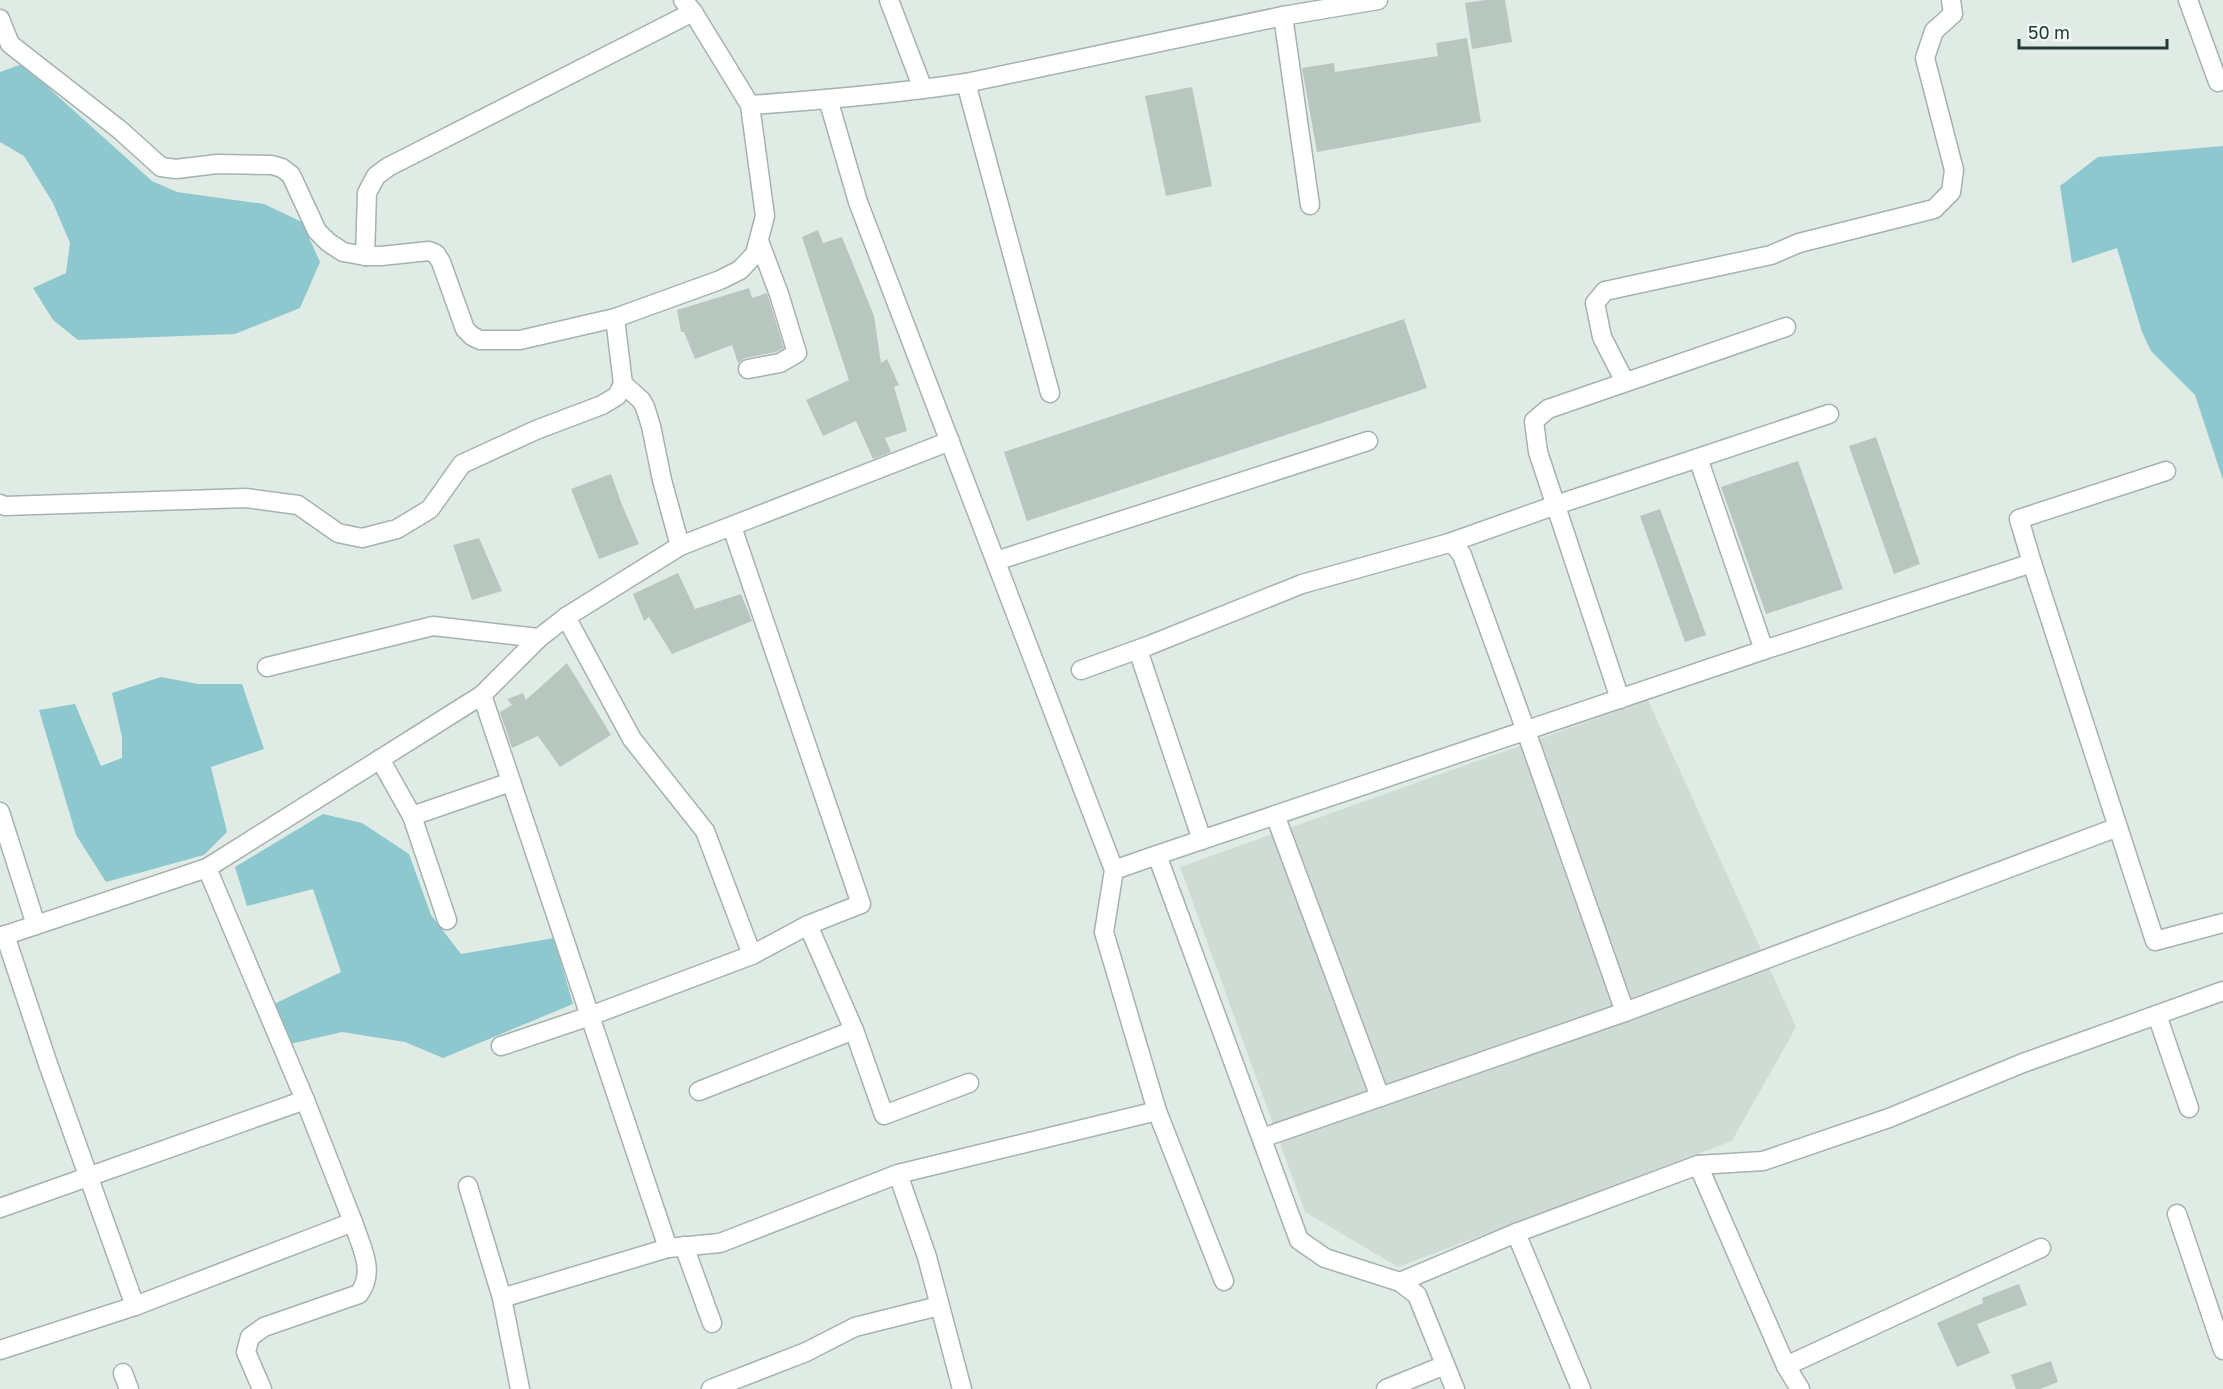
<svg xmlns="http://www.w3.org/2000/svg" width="2223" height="1389" font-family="'Golos Text',sans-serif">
<rect width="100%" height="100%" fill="#e1ebe6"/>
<path fill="#d0dbd5" d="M 1648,700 L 1796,1027 L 1732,1141 L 1398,1267 L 1305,1212 L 1180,867 Z"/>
<g fill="#8cc8ce">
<path d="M 25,63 L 52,91 L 152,181 L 177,192 L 264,204 L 302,222 L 320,262 L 300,308 L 235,334 L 78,340 L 53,320 L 33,288 L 66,273 L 70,243 L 53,203 L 24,156 L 0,142 L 0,72 Z"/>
<path d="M 2223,146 L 2223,480 L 2195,395 L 2151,351 L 2142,332 L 2117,248 L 2072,263 L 2060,186 L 2098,157 Z"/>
<path d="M 161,677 L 198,684 L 242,684 L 264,749 L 211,767 L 227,832 L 204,855 L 106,882 L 76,835 L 39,710 L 75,704 L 101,766 L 122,758 L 122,737 L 112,693 Z"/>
<path d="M 323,814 L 362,823 L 409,854 L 431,915 L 461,954 L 554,938 L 573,1004 L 443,1058 L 405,1042 L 342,1032 L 286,1045 L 270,1006 L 341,972 L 313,889 L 247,906 L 235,867 Z"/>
</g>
<g fill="#b7c6bf">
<path d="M 1485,0 L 1505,0 L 1512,42 L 1472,49 L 1465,3 Z"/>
<path d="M 1467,38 L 1481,122 L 1317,152 L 1302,68 L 1334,63 L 1335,72 L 1438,56 L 1436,43 Z"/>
<path d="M 1192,87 L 1212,186 L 1166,196 L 1145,96 Z"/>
<path d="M 818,230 L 823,243 L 842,237 L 874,316 L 881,363 L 887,359 L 899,385 L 894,387 L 907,431 L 885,438 L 891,452 L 873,459 L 856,421 L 823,436 L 806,400 L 849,380 L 802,237 Z"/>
<path d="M 749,288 L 752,298 L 767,293 L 784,348 L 776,352 L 745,358 L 738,363 L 732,345 L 695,359 L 684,332 L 681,332 L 677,310 Z"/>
<path d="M 1404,319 L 1427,388 L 1027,521 L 1004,452 Z"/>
<path d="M 1876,437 L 1920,564 L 1894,574 L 1849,446 Z"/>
<path d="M 1798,461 L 1843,589 L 1766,614 L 1721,487 Z"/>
<path d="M 611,474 L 622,505 L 639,544 L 599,559 L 571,489 Z"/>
<path d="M 1660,509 L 1706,635 L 1685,642 L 1640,516 Z"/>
<path d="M 479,538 L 502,591 L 472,600 L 453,545 Z"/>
<path d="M 678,573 L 695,609 L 741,594 L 752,621 L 672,654 L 649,617 L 644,621 L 633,594 Z"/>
<path d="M 567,663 L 611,735 L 560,767 L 538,736 L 512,748 L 500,712 L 512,705 L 507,699 L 523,693 L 526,700 Z"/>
<path d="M 2019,1284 L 2027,1305 L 1977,1324 L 1990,1353 L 1957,1367 L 1937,1323 L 1983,1303 L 1982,1298 Z"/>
<path d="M 2051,1361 L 2058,1382 L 2040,1389 L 2016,1389 L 2011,1375 Z"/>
</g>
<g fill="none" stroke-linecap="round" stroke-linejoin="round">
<g stroke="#a4b3ad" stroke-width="21">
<g id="minor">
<path d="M 889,0 L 923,89"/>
<path d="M 2188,0 L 2218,82"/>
<path d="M 1283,16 L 1310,205"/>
<path d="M 0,19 L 10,44 L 120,130 L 161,167 L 176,169 L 217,164 L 272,165 L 282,168 L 291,175 L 317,231 L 328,242 L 343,252 L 365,256 L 381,256 L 429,251 L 436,254 L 441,262 L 465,329 L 472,336 L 480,340 L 520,340 L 615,318 L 720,280 L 740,270 L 755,254 L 765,216 L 750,105 L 693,12 L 683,0"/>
<path d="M 966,83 L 1050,393"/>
<path d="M 828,99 L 858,202 L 1114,870 L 1104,932 L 1157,1111 L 898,1174"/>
<path d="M 750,105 C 822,100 894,94 966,83 L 1283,16 L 1378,0"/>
<path d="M 365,256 L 367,193 L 376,176 L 388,167 L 693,12"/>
<path d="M 748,369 L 780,363 L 797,353 L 779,294 L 759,241"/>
<path d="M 1625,382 L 1602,337 L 1595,303 L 1605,291 L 1771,255 L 1799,243 L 1934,209 L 1951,192 L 1954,170 L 1925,58 L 1934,31 L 1953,14 L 1951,0"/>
<path d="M 623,384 L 641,400 L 645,407 L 651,426 L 662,480 L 680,546"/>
<path d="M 0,504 L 5,506 L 246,498 L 298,505 L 338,533 L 362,538 L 397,529 L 430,509 L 462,464 L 536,430 L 602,405 L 617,396 L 623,384 L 615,318"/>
<path d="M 1449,543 L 1556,505 L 1698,458"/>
<path d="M 996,561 L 1368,441"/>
<path d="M 2032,563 L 2155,941 L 2223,923"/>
<path d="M 566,617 L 632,739 L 705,831 L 752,955"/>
<path d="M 1138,650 L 1202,840"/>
<path d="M 1764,650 L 1698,458 L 1829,414"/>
<path d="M 267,667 L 433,626 L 539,638"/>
<path d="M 1081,670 L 1150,645 L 1302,584 L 1449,543 L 1456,547 L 1462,555 L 1526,731 L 1625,1012 L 2118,827"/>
<path d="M 482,695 L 668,1248 L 720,1243 L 898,1174 L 927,1257 L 962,1389"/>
<path d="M 1620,699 L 1538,452 L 1534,421 L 1548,409 L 1786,327"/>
<path d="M 380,759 L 412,816 L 447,920"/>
<path d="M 0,812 L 36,925"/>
<path d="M 1275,815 L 1380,1097"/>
<path d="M 412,816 L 511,782"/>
<path d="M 1157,855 L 1764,650 L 2032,563 L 2019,519 L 2166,471"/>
<path d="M 1114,870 L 1157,855 L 1299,1240 L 1325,1258 L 1400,1282 L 1516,1233 L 1698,1165 L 1763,1161 L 1889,1118 L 2023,1063 L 2223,991"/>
<path d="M 808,925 L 854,1030 L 884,1115 L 969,1083"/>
<path d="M 5,935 L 48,1064 L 135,1306"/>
<path d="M 0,937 L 207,868 L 482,695 L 539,638 L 566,617 L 680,546 L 950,441"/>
<path d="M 2157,1015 L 2189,1108"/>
<path d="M 501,1046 L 590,1016 L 752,955 L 808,925 L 861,904 L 732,527"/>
<path d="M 699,1091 L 854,1030"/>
<path d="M 1157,1111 L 1224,1281"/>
<path d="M 1262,1138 L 1625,1012"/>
<path d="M 1698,1165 L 1786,1366 L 1800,1389"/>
<path d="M 468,1186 L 502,1298 L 668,1248"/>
<path d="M 0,1208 L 305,1100"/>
<path d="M 2177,1214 L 2223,1350"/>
<path d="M 1516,1233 L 1581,1389"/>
<path d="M 684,1246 L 712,1323"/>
<path d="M 1400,1282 L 1417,1295 L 1455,1389"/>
<path d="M 502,1298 L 520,1389"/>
<path d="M 0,1350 L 135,1306 L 353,1222 L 305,1100 L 207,868"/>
<path d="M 1786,1366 L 2041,1248"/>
<path d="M 123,1373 L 129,1389"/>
<path d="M 262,1389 L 246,1352 L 250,1337 L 264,1327 L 359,1294 C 376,1271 361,1247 353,1222"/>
<path d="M 711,1389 L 806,1352 L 855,1327 L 939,1306"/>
<path d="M 1386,1389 L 1445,1365"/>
</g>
</g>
<use href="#minor" stroke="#fff" stroke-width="18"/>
</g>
<path d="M2019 39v9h148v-9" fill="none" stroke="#223b33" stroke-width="3"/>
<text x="2028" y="39" font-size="18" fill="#223b33" stroke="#f2f8f4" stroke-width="4.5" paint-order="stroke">50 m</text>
</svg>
